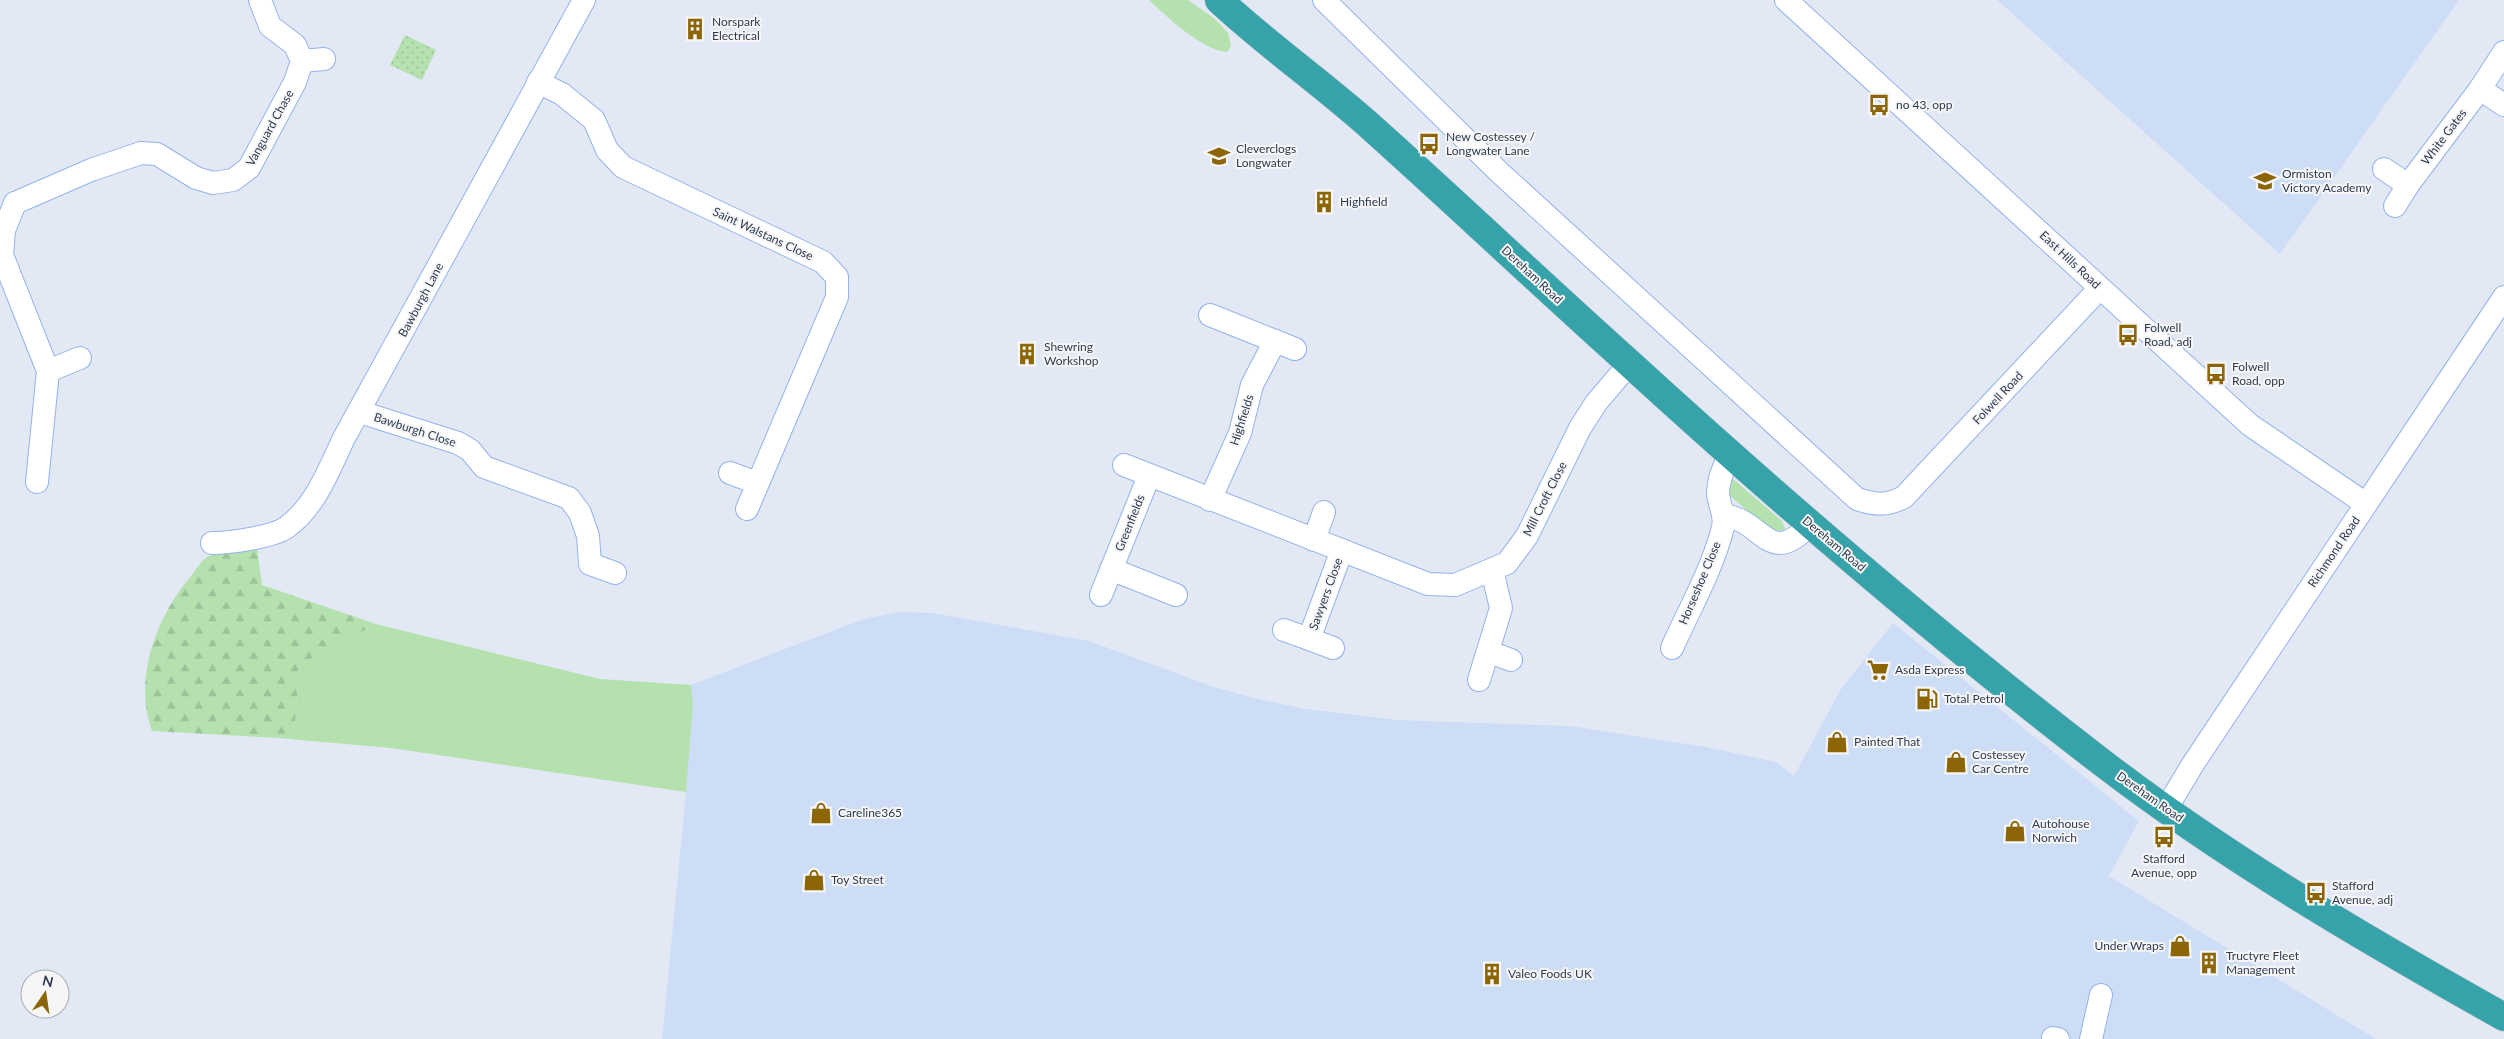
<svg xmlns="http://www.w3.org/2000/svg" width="2504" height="1039" font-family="Lato,sans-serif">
<defs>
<pattern id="forest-firs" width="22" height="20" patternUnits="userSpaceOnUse" patternTransform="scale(1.25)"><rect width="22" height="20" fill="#b4e1ae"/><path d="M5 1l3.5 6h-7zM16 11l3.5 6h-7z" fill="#9bc298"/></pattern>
<pattern id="park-dots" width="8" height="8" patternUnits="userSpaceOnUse" patternTransform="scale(1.25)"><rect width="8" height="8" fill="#b4e1ae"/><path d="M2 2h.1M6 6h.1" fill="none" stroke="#9bc298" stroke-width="1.8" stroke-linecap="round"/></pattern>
</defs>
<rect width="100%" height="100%" fill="#e2e9f5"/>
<g fill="#ceddf6">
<path d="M 1997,0 L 2459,0 L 2280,254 Z"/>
<path d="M 901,612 L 933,613 L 1089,641 L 1211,686 L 1254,698 L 1306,709 L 1398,720 L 1570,726 L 1706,747 L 1776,762 L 1794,776 L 1841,689 L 1893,623 L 2139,821 L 2109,876 L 2376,1039 L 662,1039 L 686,792 L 691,685 L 845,626 L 868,618 Z"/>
</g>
<g fill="#b4e1ae">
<path d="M 1149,0 L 1188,0 L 1215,19 L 1228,33 L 1231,46 L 1227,52 C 1202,50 1167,17 1149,0 Z"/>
<path d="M 1733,479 L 1782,521 L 1785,529 L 1782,534 L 1771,532 L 1726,492 L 1726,483 Z"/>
<path d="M 376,624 L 600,679 L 691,685 L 693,705 L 686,792 L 391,748 L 278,738 L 295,726 L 299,665 Z"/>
</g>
<path fill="url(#forest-firs)" d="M 257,547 L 262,585 L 376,624 L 299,665 L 295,726 L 278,738 L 152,731 C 133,679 156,617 191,576 C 196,570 202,559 209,556 C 220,551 244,549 257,547 Z"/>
<path fill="url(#park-dots)" d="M 405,35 L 436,50 L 422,80 L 390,65 Z"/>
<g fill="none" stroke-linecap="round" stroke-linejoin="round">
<g stroke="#94b3ea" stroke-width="24">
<g id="street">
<path d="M 1324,0 L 1499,172 L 1857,499 C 1875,505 1887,506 1904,497 L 2100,288"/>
<path d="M 1786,0 L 2250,425 L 2366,504"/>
<path d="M 2504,52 L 2480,89 L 2504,105"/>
<path d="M 302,61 L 324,59"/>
<path d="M 538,82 L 562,94 L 594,120 L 607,150 L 623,167 L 823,262 L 837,277 L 837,297 L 747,509"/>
<path d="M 2384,169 L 2408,185 L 2480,89"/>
<path d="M 15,203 L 91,170 L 141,153 L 157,154 L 196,178 L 213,183 L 233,180 L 249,168 L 295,82 L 302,61 L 295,45 L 270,26 L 260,0"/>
<path d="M 15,203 L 4,230 L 2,255 L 48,371 L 37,482"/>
<path d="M 2395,206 L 2408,185"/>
<path d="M 1275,341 L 1295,349"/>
<path d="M 48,371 L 80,358"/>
<path d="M 360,412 L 458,443 L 470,450 L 484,467 L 569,498 L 580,513 L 588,536 L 590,564 L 615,573"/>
<path d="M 1124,465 L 1428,584 L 1455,585 L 1507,563 L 1527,536 L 1580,428 L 1596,403 L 1629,364"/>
<path d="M 730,473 L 757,483"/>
<path d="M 1210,500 L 1240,433 L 1252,385 L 1275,341 L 1210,315"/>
<path d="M 1724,515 C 1764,521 1769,569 1810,524"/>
<path d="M 1314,540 L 1324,512"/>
<path d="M 212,543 C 229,543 274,537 287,527 C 316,506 329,469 344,438 L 584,0"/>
<path d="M 1111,569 L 1176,595"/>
<path d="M 1101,595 L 1149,476"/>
<path d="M 1284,630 L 1309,639"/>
<path d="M 1333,648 L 1309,639 L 1342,550"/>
<path d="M 1672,648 C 1689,610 1713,568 1723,527 C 1726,515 1719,506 1718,494 C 1718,479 1724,466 1731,453"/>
<path d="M 1489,652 L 1511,660"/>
<path d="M 1479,680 L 1501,608 L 1492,570"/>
<path d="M 2166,809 L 2193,764 L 2504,297"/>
<path d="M 2053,1038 L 2058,1039"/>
<path d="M 2091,1039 L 2101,995"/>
</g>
</g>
<g stroke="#c0c4cb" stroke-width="29">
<path id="highway" d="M 1219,0 C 1267,45 1322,83 1371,127 C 1457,204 1541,284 1627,361 C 1779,500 1936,635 2100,761 C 2226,858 2365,939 2504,1017"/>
</g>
<use href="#street" stroke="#fff" stroke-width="22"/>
<use href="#highway" stroke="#36a3aa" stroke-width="28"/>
</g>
<defs>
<g id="building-bare" transform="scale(1.725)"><path d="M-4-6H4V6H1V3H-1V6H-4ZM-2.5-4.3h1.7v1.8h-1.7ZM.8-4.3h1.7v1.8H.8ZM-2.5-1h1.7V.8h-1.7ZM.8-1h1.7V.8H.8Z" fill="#8c6507" stroke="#f6f6f6" stroke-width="2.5" paint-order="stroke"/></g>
<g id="bus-bare" transform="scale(1.725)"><path d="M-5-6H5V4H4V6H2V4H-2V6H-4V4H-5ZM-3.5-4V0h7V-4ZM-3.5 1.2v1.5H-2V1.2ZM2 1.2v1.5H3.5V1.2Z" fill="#8c6507" stroke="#f6f6f6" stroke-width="2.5" paint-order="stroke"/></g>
<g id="school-bare" transform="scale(1.725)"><path d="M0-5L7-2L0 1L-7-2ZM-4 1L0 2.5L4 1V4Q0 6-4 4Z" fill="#8c6507" stroke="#f6f6f6" stroke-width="2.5" paint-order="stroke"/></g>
<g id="supermarket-bare" transform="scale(1.725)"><path d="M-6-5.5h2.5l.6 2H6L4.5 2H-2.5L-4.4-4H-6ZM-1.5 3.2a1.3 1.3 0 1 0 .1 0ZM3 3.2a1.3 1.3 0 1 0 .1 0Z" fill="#8c6507" stroke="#f6f6f6" stroke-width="2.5" paint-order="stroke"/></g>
<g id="fuel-bare" transform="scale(1.725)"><path d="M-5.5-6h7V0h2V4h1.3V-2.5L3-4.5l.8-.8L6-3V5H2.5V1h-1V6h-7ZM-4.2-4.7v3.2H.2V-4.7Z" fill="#8c6507" stroke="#f6f6f6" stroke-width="2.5" paint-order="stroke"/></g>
<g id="shop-bare" transform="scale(1.725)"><path d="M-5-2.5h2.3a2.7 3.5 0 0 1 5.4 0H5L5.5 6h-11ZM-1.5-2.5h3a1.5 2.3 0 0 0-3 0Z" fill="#8c6507" stroke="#f6f6f6" stroke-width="2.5" paint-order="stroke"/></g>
</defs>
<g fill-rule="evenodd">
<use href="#building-bare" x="695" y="29"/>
<use href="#bus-bare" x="1879" y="105"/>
<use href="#bus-bare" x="1429" y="144"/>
<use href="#school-bare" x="1219" y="156"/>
<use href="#school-bare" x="2265" y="181"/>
<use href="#building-bare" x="1324" y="202"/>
<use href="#bus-bare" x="2128" y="335"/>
<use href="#building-bare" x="1027" y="354"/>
<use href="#bus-bare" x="2216" y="374"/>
<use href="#supermarket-bare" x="1878" y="670"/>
<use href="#fuel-bare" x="1927" y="699"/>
<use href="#shop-bare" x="1837" y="742"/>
<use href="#shop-bare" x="1956" y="762"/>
<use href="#shop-bare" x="821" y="813"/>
<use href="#shop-bare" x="2015" y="831"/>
<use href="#bus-bare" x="2164" y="837"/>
<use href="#shop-bare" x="814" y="880"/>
<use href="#bus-bare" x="2316" y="893"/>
<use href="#shop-bare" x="2180" y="946"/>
<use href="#building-bare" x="2209" y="963"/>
<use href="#building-bare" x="1492" y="974"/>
</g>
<g text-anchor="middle" stroke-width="4" stroke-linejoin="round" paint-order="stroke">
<g font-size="12" fill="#2e3b52" stroke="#f6f6f6" text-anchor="start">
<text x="712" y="26">Norspark<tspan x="712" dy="14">Electrical</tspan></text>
<text x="1896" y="109">no 43, opp</text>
<text x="1446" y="141">New Costessey /<tspan x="1446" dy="14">Longwater Lane</tspan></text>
<text x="1236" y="153">Cleverclogs<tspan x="1236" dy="14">Longwater</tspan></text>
<text x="2282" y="178">Ormiston<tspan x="2282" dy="14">Victory Academy</tspan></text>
<text x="1340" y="206">Highfield</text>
<text x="2144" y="332">Folwell<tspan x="2144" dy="14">Road, adj</tspan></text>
<text x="1044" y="351">Shewring<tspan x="1044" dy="14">Workshop</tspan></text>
<text x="2232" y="371">Folwell<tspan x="2232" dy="14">Road, opp</tspan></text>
<text x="1895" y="674">Asda Express</text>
<text x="1944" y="703">Total Petrol</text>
<text x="1854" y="746">Painted That</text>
<text x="1972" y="759">Costessey<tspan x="1972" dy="14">Car Centre</tspan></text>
<text x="838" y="817">Careline365</text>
<text x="2032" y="828">Autohouse<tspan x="2032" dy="14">Norwich</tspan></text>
<text x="2164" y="863" text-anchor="middle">Stafford<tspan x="2164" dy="14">Avenue, opp</tspan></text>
<text x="831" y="884">Toy Street</text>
<text x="2332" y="890">Stafford<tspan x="2332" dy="14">Avenue, adj</tspan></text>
<text x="2164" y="950" text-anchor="end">Under Wraps</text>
<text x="2226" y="960">Tructyre Fleet<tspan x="2226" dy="14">Management</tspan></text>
<text x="1508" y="978">Valeo Foods UK</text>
</g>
<g font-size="12" fill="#2e3b52" stroke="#f6f6f6">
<text transform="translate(270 128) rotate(-61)" y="4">Vanguard Chase</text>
<text transform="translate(2444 137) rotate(-53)" y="4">White Gates</text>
<text transform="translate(763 234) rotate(25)" y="4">Saint Walstans Close</text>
<text transform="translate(2070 260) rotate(43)" y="4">East Hills Road</text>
<text transform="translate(1532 275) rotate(43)" y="4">Dereham Road</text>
<text transform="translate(421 300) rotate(-62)" y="4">Bawburgh Lane</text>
<text transform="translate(1998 398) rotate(-47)" y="4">Folwell Road</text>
<text transform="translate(1242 420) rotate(-72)" y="4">Highfields</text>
<text transform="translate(415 430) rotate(18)" y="4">Bawburgh Close</text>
<text transform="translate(1545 499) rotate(-63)" y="4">Mill Croft Close</text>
<text transform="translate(1130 523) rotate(-68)" y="4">Greenfields</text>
<text transform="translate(1834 544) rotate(40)" y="4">Dereham Road</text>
<text transform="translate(2334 552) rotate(-56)" y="4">Richmond Road</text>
<text transform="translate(1700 583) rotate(-67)" y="4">Horseshoe Close</text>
<text transform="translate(1326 594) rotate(-70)" y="4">Sawyers Close</text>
<text transform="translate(2150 797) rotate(35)" y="4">Dereham Road</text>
</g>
</g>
<g transform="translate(45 994) rotate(13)"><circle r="24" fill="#f6f6f6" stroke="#a6abb4"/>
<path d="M0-4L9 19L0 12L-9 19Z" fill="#8c6507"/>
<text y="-8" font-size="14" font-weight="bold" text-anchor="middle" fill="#2e3b52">N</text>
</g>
</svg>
